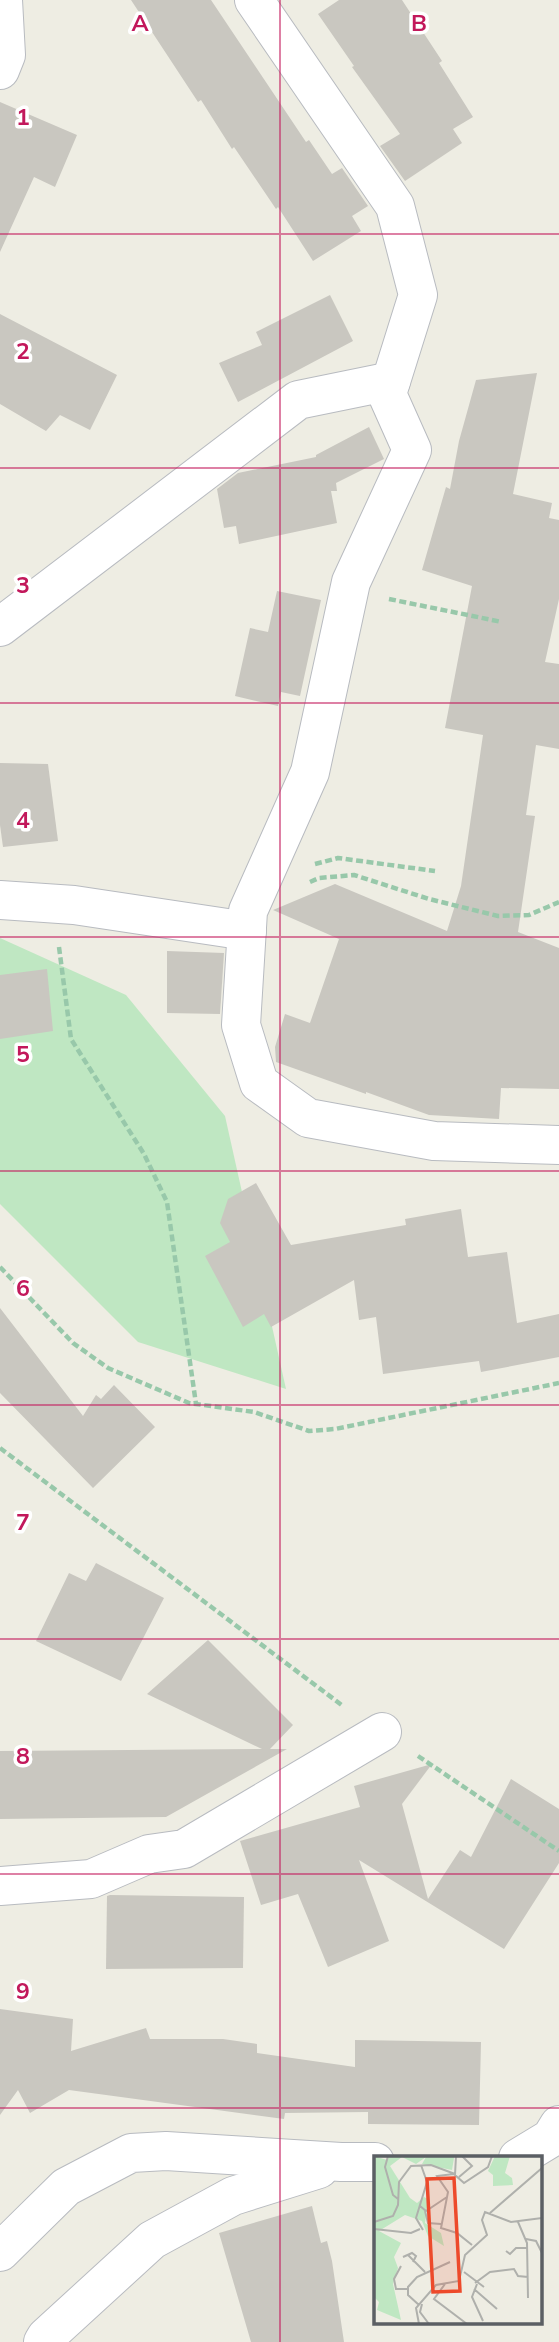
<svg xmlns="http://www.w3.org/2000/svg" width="559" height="2342" font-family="Mulish,sans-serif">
<rect width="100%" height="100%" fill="#eeede3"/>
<path fill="#bfe7c2" d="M 0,938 L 126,995 L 225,1116 L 286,1389 L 138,1342 L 0,1204 Z"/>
<g fill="#c9c7c0">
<path d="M 131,0 L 211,0 L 306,142 L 309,140 L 332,174 L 342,168 L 368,206 L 352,216 L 361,231 L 313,261 L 278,207 L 276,209 L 234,147 L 232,149 L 201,100 L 198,102 Z"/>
<path d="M 339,0 L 402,0 L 442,61 L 439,63 L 473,117 L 453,129 L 462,143 L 405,181 L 380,146 L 400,134 L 352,67 L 354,66 L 318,14 Z"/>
<path d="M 0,102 L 77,135 L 55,187 L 34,177 L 0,252 Z"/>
<path d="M 330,295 L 353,341 L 238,402 L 219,363 L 262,345 L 256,332 Z"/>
<path d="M 0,314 L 117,375 L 90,430 L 60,415 L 46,431 L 0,404 Z"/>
<path d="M 537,373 L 513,494 L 552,503 L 549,518 L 559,520 L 559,599 L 545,662 L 559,664 L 559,749 L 536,745 L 526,815 L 535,816 L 518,932 L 559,948 L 559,1089 L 501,1088 L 499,1119 L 429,1115 L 366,1092 L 366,1094 L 276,1062 L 275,1047 L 285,1014 L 310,1023 L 339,939 L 273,910 L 335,884 L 447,931 L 461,886 L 483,735 L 445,728 L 472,586 L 422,570 L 446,487 L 450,489 L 459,441 L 476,380 Z"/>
<path d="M 369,427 L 384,459 L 336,483 L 337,491 L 331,491 L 337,523 L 239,544 L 236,526 L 224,528 L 217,489 L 238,473 L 316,457 L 316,455 Z"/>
<path d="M 277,591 L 321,600 L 300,696 L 281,692 L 278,706 L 235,696 L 250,628 L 268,632 Z"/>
<path d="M 0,763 L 48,764 L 58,841 L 3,847 L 0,825 Z"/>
<path d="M 167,951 L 224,953 L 220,1014 L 167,1013 Z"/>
<path d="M 47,969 L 53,1031 L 0,1039 L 0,975 Z"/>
<path d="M 256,1183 L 291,1245 L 406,1225 L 405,1219 L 461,1209 L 468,1257 L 507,1252 L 517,1323 L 559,1314 L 559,1357 L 481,1372 L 479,1361 L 383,1374 L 376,1317 L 359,1320 L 354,1280 L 271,1327 L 264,1314 L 243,1327 L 205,1256 L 230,1242 L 220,1223 L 228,1199 Z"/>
<path d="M 0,1308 L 83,1416 L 96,1395 L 101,1399 L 114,1385 L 155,1427 L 93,1488 L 0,1393 Z"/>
<path d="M 96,1563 L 164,1598 L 121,1681 L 36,1641 L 69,1573 L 86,1581 Z"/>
<path d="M 208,1640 L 293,1725 L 270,1749 L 287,1749 L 166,1817 L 0,1819 L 0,1751 L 262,1749 L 147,1694 Z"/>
<path d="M 432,1764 L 402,1804 L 428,1899 L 460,1850 L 471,1857 L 511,1779 L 559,1809 L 559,1863 L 504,1949 L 359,1860 L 389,1941 L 328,1967 L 298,1894 L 261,1905 L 240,1841 L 360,1807 L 354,1786 Z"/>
<path d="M 110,1895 L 244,1897 L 243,1968 L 106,1969 L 107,1896 Z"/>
<path d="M 0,2009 L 73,2019 L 71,2051 L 146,2028 L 150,2039 L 223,2039 L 257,2044 L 257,2053 L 355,2067 L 355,2040 L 481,2042 L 479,2125 L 368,2124 L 368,2112 L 285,2113 L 284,2119 L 69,2090 L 30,2113 L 18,2090 L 0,2115 Z"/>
<path d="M 312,2206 L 321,2243 L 327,2241 L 332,2261 L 344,2342 L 251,2342 L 219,2233 Z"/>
</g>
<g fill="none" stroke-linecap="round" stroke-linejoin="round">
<g stroke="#b8bbc0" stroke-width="40">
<g id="minor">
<path d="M 254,0 L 395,206 L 418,295 L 387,394 L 412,450 L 351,582 L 310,772 L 248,911 L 241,1025 L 259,1083 L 308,1118 L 434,1141 L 559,1145"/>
<path d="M 0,70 L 6,55 L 3,0"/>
<path d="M 0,627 L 298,400 L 391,381"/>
<path d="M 0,900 L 74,905 L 247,931"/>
<path d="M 0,1886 L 91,1879 L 149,1854 L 184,1849 L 382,1732"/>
<path d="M 518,2158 L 551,2138 L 559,2125"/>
<path d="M 0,2252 L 66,2187 L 131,2153 L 166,2151 L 341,2162 L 375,2162"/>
<path d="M 43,2342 L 46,2337 L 152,2240 L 233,2196 L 319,2169"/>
</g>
</g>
<g stroke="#98c8aa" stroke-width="4.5" stroke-dasharray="7 3.5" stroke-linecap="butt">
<path d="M 389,599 L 502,622"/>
<path d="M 315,864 L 338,858 L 435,871"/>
<path d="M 310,882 L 319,878 L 354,875 L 429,899 L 498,916 L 529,915 L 559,902"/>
<path d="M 59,947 L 71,1039 L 144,1154 L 167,1202 L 196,1404"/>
<path d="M 0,1267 L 73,1343 L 108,1368 L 189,1403 L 254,1412 L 309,1431 L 335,1429 L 559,1383"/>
<path d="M 0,1448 L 343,1706"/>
<path d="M 418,1756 L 559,1851"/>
</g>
<use href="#minor" stroke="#fff" stroke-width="38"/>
</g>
<path fill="none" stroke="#c2185b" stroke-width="2" stroke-opacity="0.55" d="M 280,0 L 280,2342M 0,234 L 559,234M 0,468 L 559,468M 0,703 L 559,703M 0,937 L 559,937M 0,1171 L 559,1171M 0,1405 L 559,1405M 0,1639 L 559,1639M 0,1874 L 559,1874M 0,2108 L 559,2108"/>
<g transform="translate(374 2156)">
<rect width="168" height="168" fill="#eeede3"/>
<path d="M 0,0 L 13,4 L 16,0 L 80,0 L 80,2 L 78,14 L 48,8 L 52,1 L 42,8 L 28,1 L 16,10 L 36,42 L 43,47 L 50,41 L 54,43 L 51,67 L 67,77 L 70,90 L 54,80 L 48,65 L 31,59 L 5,75 L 27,87 L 20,101 L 24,112 L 19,128 L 27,164 L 3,154 L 5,146 L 0,141 ZM 121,0 L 136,0 L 131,17 L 138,22 L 139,29 L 119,30 L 119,19 L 114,15 Z" fill="#bfe7c2"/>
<path fill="none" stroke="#afb0ac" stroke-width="2" d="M 14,0 L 11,11 L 19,39 L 24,43M 82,0 L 81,19 L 90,27 L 114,11 L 118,0M 47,9 L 53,26 L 42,62 L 49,74M 80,18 L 63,20 L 74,36 L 67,72 L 83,77 L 98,89M 85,21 L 98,10 L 88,0M 46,50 L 52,55 L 73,41M 51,55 L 54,67 L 67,68M 116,57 L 168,12M 0,66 L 19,60 L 24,49 L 25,26 L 37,10 L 57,9 L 81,18M 144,66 L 153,87 L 154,142M 0,73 L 37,77 L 46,73M 152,83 L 162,85 L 168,97M 132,95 L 136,98 L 142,92 L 154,92M 34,99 L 51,116M 29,101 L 38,97 L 42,100 L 39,106M 27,110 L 20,123 L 22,133 L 33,133M 90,116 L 110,131M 101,127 L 116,116 L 140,113 L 144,120 L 154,121M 71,128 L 60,143 L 93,168M 103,128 L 98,141 L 109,165M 100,133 L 123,153M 48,148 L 46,156 L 55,168M 45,149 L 34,139 L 34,131 L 43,121 L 76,106M 45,168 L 42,152 L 62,129 L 85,125 L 91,99 L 113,79 L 108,64 L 111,56 L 137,66 L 168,62"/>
<path fill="#ed4a2b" fill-opacity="0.15" stroke="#ed4a2b" stroke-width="3.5" d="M 80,22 L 86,135 L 59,136 L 53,23 Z"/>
<rect width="168" height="168" fill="none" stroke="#5b5f64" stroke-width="3.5"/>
</g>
<g font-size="23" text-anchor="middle" font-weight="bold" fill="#c2185b" stroke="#fff" stroke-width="7" stroke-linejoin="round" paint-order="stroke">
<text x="140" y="31">A</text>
<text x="419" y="31">B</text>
<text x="23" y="125">1</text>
<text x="23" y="359">2</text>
<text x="23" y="593">3</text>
<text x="23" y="828">4</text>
<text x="23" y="1062">5</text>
<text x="23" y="1296">6</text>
<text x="23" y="1530">7</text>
<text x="23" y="1764">8</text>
<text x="23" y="1999">9</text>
</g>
</svg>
